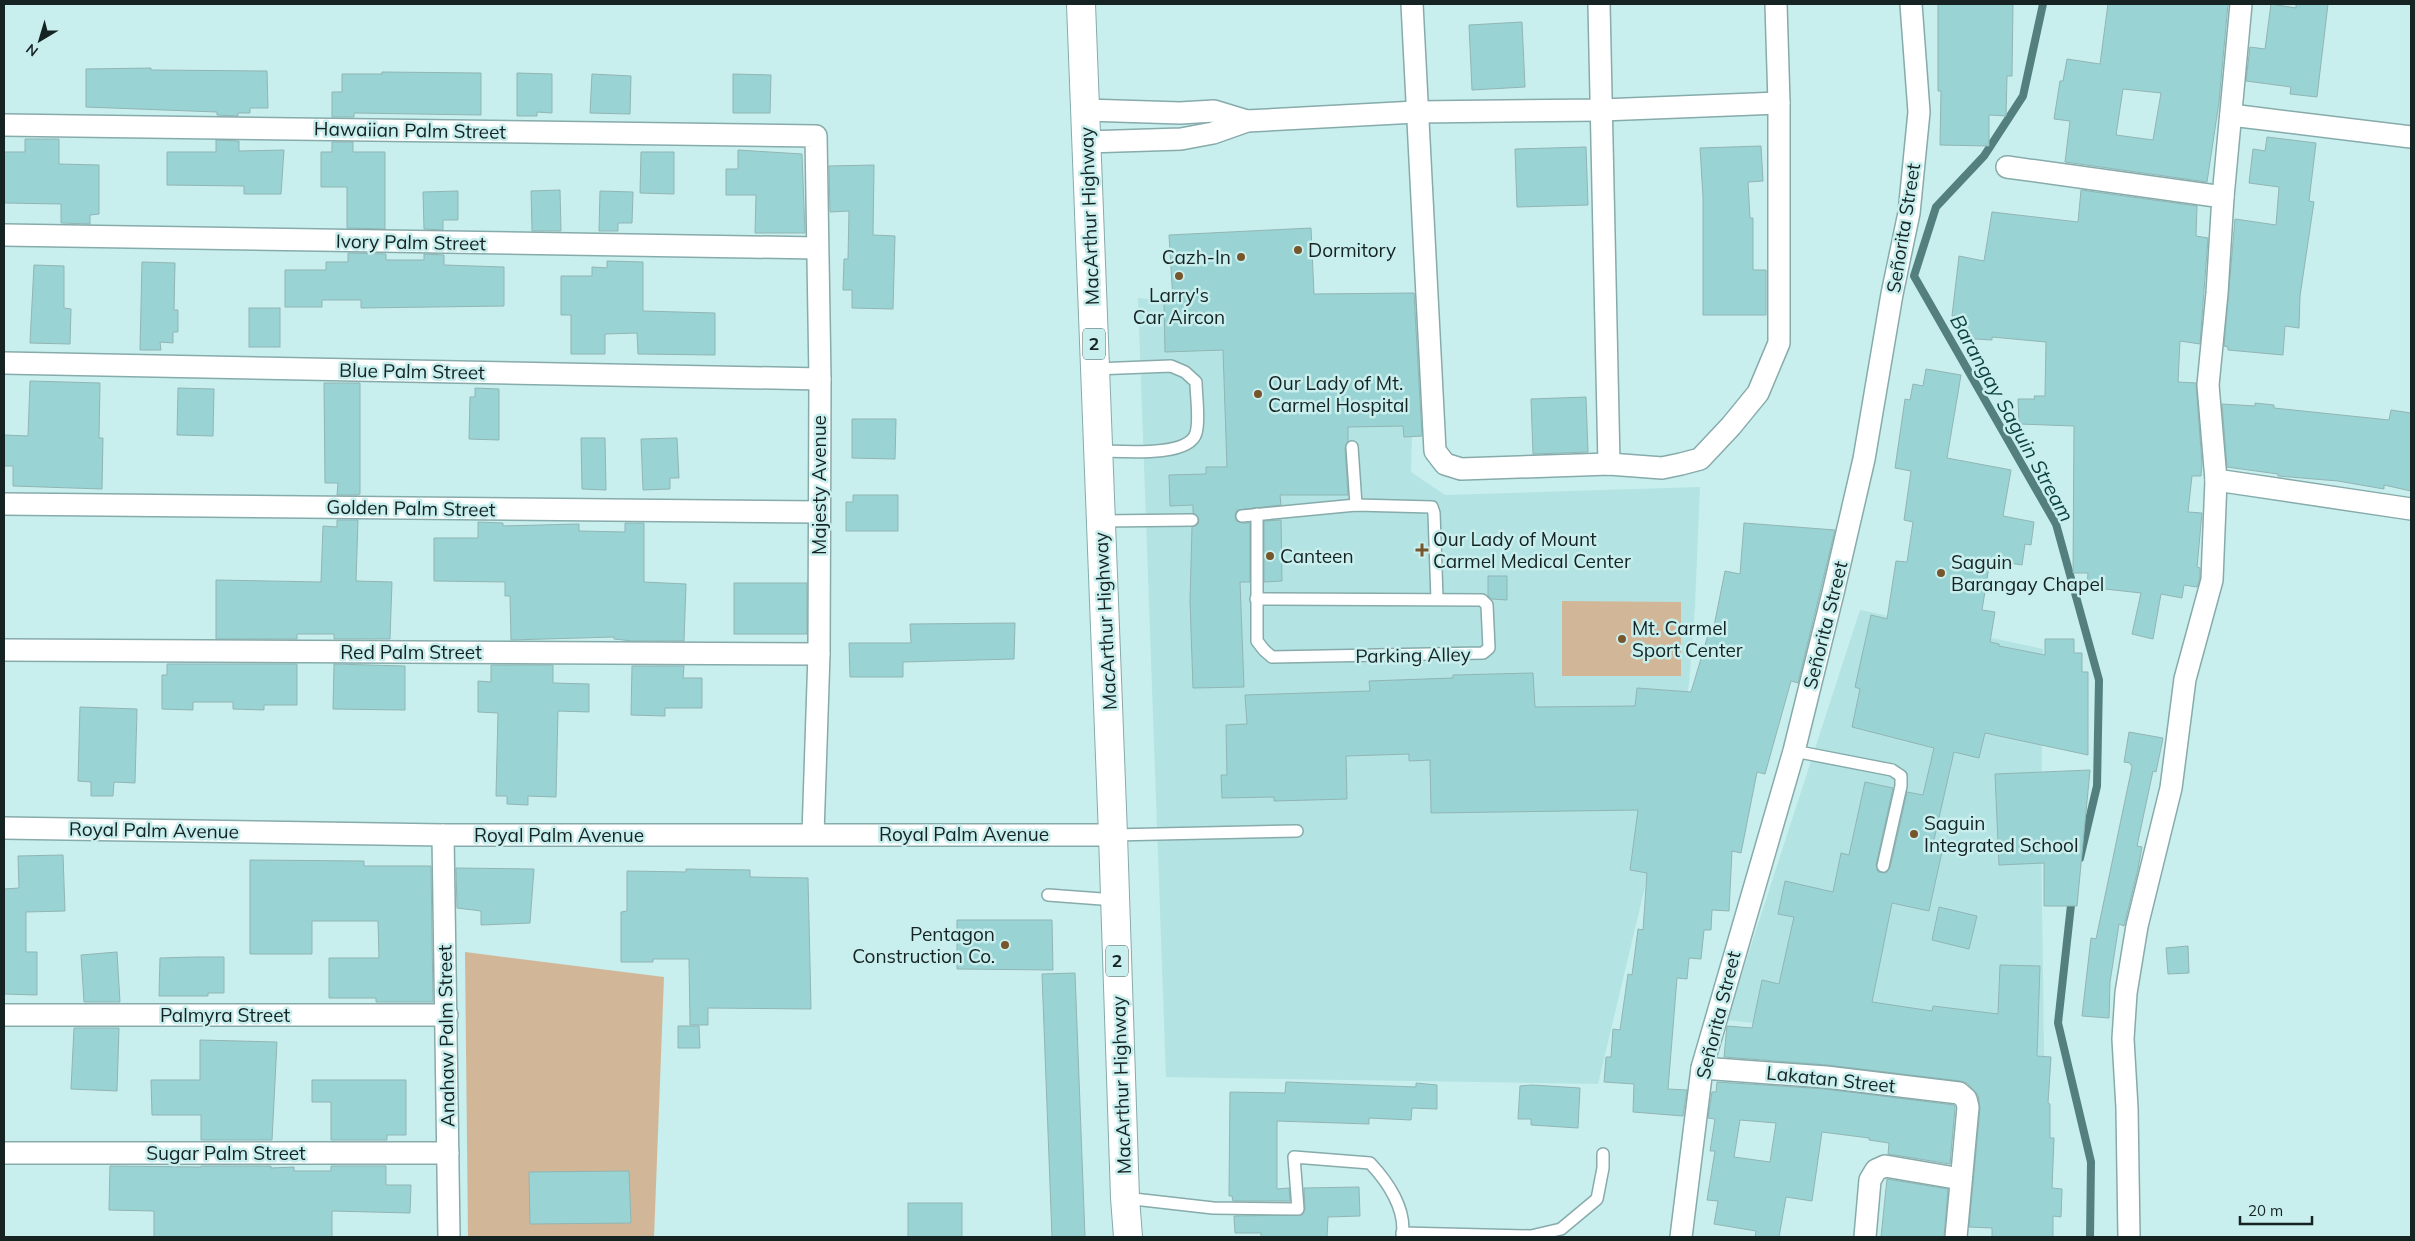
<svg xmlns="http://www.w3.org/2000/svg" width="2415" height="1241" font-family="Mulish,sans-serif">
<rect width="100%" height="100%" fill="#c8eeed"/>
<g fill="#b3e3e2">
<path d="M 1418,293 L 1422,436 L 1412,437 L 1411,472 L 1445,495 L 1700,487 L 1695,606 L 1689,683 L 1669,832 L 1648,874 L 1598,1084 L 1166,1077 L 1138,298 L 1164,301 L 1270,298 L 1296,294 Z"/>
<path d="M 1860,610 L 2043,649 L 2041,829 L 2044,1056 L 1727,1020 Z"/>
</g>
<g fill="#d1b798">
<path d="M 1562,601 L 1681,602 L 1681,676 L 1562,676 Z"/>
<path d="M 465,952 L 664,977 L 654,1237 L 468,1237 Z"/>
</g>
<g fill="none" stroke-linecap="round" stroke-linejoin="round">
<g stroke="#537f7f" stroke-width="8">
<path d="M 2043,4 L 2023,96 L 1984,156 L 1936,207 L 1914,276 L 2056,524 L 2099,680 L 2097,786 L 2080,858"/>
<path d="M 2072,896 L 2058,1023 L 2091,1162 L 2090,1237"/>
</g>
</g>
<g fill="#9ad3d3" stroke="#91b5b5" fill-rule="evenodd">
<path d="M 1938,4 L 2013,4 L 2012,76 L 2007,76 L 2006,116 L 1989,115 L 1989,146 L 1940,145 L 1941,91 L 1938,91 Z"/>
<path d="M 2108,4 L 2228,4 L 2219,102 L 2207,182 L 2065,162 L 2070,121 L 2054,119 L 2060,81 L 2063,81 L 2067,59 L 2100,64 ZM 2123,89 L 2161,93 L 2153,140 L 2116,135 Z"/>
<path d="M 2271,4 L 2296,8 L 2296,4 L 2328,4 L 2317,97 L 2290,94 L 2291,87 L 2246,81 L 2250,47 L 2265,49 Z"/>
<path d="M 1522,22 L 1525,87 L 1472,90 L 1469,25 Z"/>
<path d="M 151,68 L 151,70 L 267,71 L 268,108 L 250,108 L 250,113 L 238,113 L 238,116 L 217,115 L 217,112 L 86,107 L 86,69 Z"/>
<path d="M 382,72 L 481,73 L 481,115 L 354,113 L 354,117 L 332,117 L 332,92 L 342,92 L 342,74 L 382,74 Z"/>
<path d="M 517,73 L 552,74 L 552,113 L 537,112 L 537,116 L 517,116 Z"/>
<path d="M 592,74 L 631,76 L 630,114 L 590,113 Z"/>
<path d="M 733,74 L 771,75 L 770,113 L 733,113 Z"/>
<path d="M 2267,137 L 2316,143 L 2309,201 L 2314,202 L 2300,296 L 2299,328 L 2285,326 L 2283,355 L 2228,350 L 2228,347 L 2224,346 L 2235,219 L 2276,225 L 2279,187 L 2249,183 L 2253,149 L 2265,151 Z"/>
<path d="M 25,139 L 59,139 L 59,164 L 99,165 L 99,214 L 90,215 L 90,224 L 61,223 L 61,204 L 4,203 L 4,152 L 25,152 Z"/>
<path d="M 216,140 L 239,141 L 239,151 L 284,150 L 281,194 L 244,194 L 244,186 L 167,185 L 167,152 L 216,152 Z"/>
<path d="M 332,142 L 353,142 L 353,152 L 385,152 L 385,229 L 347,228 L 347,187 L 321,187 L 321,152 L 332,152 Z"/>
<path d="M 1761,146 L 1763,181 L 1748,182 L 1750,218 L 1753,218 L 1753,270 L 1766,270 L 1766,315 L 1703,315 L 1703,197 L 1700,148 Z"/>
<path d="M 1586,147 L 1588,205 L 1517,207 L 1515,149 Z"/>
<path d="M 738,150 L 802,154 L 805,233 L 755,233 L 756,195 L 726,195 L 726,169 L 738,169 Z"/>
<path d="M 641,152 L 674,152 L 674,194 L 640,193 Z"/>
<path d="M 874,165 L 873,235 L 895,236 L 893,309 L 852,308 L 852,290 L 843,290 L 844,259 L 848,259 L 849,211 L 830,212 L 829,166 Z"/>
<path d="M 560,190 L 561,231 L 532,231 L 531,191 Z"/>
<path d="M 2081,190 L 2197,206 L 2196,236 L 2208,238 L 2200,344 L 2180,341 L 2178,382 L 2196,383 L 2202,464 L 2201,476 L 2192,476 L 2188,512 L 2202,513 L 2197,567 L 2200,568 L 2200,578 L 2197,587 L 2184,585 L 2182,598 L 2161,594 L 2153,639 L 2132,634 L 2141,593 L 2087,587 L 2088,573 L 2073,573 L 2074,426 L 2019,424 L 2018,399 L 2035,399 L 2034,396 L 2045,396 L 2046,342 L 1992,337 L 1992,340 L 1957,338 L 1959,316 L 1952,316 L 1959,256 L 1984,261 L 1992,212 L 2078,222 Z"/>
<path d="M 458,191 L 458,220 L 443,220 L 443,230 L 424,229 L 423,192 Z"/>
<path d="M 600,191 L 633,192 L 632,223 L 618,223 L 618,231 L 599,231 Z"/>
<path d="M 1311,228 L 1314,294 L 1414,293 L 1422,436 L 1404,437 L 1403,426 L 1348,427 L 1348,441 L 1345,448 L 1348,495 L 1280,495 L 1281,505 L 1237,510 L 1235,516 L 1236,521 L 1242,523 L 1250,523 L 1250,582 L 1240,582 L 1244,687 L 1193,688 L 1190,601 L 1192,527 L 1198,524 L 1199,519 L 1193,513 L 1193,505 L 1170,506 L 1169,475 L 1206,474 L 1206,467 L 1227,467 L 1223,350 L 1165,352 L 1164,301 L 1173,301 L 1169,235 Z"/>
<path d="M 348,253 L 386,254 L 386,260 L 424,260 L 424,254 L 444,255 L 444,265 L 504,267 L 504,306 L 361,308 L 361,300 L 322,300 L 322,307 L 285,307 L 285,270 L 326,270 L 326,262 L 348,262 Z"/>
<path d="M 607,261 L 643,262 L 643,311 L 715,313 L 715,355 L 638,354 L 637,333 L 605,334 L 605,354 L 571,354 L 571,315 L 561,315 L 561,276 L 592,276 L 592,267 L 607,268 Z"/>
<path d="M 142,262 L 175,263 L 174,310 L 178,310 L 178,332 L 173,332 L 173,343 L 160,342 L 161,350 L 140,350 Z"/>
<path d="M 34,265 L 64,266 L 64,308 L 71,309 L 70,344 L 30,343 Z"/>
<rect x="249" y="308" width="31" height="39"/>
<path d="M 1926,369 L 1961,375 L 1947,458 L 2011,470 L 2003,516 L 2034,522 L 2031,545 L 2025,544 L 2022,565 L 1990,560 L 1982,610 L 1995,612 L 1990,642 L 1999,644 L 1999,646 L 2045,655 L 2045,639 L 2074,639 L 2074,653 L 2082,653 L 2082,672 L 2088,672 L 2088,755 L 1985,733 L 1979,758 L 1954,752 L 1933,844 L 1943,847 L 1929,911 L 1892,903 L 1872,1002 L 1932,1011 L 1933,1006 L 1998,1014 L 2000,965 L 2040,966 L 2037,1056 L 2051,1057 L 2048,1103 L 2050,1104 L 2050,1138 L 2054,1138 L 2052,1188 L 2062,1189 L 2061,1217 L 2053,1216 L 2053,1237 L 1992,1237 L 1992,1228 L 1969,1227 L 1980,1108 L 1978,1095 L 1967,1083 L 1960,1081 L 1827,1065 L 1724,1057 L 1727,1026 L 1752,1028 L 1762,980 L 1779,984 L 1794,917 L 1778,914 L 1785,881 L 1833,892 L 1841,853 L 1849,855 L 1865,782 L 1893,788 L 1876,865 L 1878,872 L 1886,873 L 1890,868 L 1907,792 L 1923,795 L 1934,748 L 1852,727 L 1860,689 L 1855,687 L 1871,615 L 1887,619 L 1896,561 L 1907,562 L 1913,522 L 1904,520 L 1911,471 L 1895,468 L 1905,399 L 1910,400 L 1913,384 L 1923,386 Z"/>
<path d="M 30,381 L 100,383 L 99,438 L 103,438 L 102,489 L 13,486 L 13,466 L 4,466 L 4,435 L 28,436 Z"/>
<path d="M 324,383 L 360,383 L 360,494 L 358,495 L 337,495 L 338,483 L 325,483 Z"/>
<path d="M 178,388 L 214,389 L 213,436 L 177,435 Z"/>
<path d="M 475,388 L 499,389 L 499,440 L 469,439 L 470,397 L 475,397 Z"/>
<path d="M 1586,397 L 1588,452 L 1533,454 L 1531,399 Z"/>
<path d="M 2255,403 L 2274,405 L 2274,408 L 2389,420 L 2391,410 L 2411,413 L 2411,491 L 2384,485 L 2384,489 L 2338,481 L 2278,476 L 2278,474 L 2227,467 L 2222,404 L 2255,406 Z"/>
<path d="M 852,419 L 896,419 L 895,459 L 852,458 Z"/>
<path d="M 581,438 L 605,438 L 606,490 L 582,489 Z"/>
<path d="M 677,438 L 679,478 L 670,478 L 670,489 L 643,490 L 641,439 Z"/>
<path d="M 853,495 L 898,495 L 898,531 L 846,531 L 846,502 L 853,502 Z"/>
<path d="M 337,520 L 358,520 L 356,581 L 392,582 L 390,639 L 334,639 L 334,634 L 297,634 L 297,639 L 216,639 L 216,580 L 321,582 L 323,526 L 337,527 Z"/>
<path d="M 1281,520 L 1282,581 L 1264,582 L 1264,521 Z"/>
<path d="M 478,522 L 503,523 L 503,526 L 579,524 L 579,531 L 625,532 L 625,523 L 644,523 L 644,582 L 686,584 L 684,641 L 632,641 L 614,639 L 614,637 L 511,640 L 510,596 L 505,596 L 505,582 L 434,581 L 434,538 L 478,538 Z"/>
<path d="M 1744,523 L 1835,530 L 1798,683 L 1791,681 L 1765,774 L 1757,772 L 1741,853 L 1732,851 L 1729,911 L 1712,910 L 1711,930 L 1704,930 L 1701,959 L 1689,958 L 1687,979 L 1677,978 L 1668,1089 L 1687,1090 L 1683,1116 L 1633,1112 L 1634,1084 L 1604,1082 L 1606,1057 L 1611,1057 L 1613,1029 L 1620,1030 L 1628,974 L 1632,975 L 1638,929 L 1643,930 L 1647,873 L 1630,870 L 1638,810 L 1431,813 L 1430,760 L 1409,761 L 1409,754 L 1346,756 L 1347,799 L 1274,801 L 1274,797 L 1222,798 L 1221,775 L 1227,775 L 1226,725 L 1247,724 L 1245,695 L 1370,691 L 1369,681 L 1453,678 L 1453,675 L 1533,673 L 1535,707 L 1635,706 L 1637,688 L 1691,692 L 1711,625 L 1714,626 L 1725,571 L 1740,574 Z"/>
<path d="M 1488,576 L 1507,576 L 1507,600 L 1492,599 L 1488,596 Z"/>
<rect x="734" y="583" width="73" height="51"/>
<path d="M 1015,623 L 1014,659 L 903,662 L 903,677 L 850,677 L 849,643 L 911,643 L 910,624 Z"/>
<path d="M 167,664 L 297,664 L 297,705 L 264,705 L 264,710 L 233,709 L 233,702 L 193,702 L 193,710 L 162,709 L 162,675 L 167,675 Z"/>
<path d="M 334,664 L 405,666 L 405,710 L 333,709 Z"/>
<path d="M 491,665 L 553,665 L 553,683 L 589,684 L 589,712 L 558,711 L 556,797 L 528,796 L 528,805 L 507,804 L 507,796 L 496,796 L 498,713 L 478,712 L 478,681 L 491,682 Z"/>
<path d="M 632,666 L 684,666 L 683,678 L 702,678 L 702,708 L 665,708 L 665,716 L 631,715 Z"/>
<path d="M 80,707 L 137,709 L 135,783 L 114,782 L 113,796 L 91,796 L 91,782 L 78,781 Z"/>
<path d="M 2129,732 L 2163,738 L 2156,772 L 2153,771 L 2137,846 L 2142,847 L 2138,869 L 2124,926 L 2119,924 L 2110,982 L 2109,1018 L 2082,1016 L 2091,938 L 2096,939 L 2132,767 L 2130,763 L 2124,762 Z"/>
<path d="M 2090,770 L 2077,906 L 2044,906 L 2044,863 L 1999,865 L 1995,774 Z"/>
<path d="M 63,855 L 65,911 L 26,912 L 26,952 L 37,952 L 37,995 L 4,994 L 4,889 L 19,888 L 18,856 Z"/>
<path d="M 250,860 L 364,861 L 364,866 L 431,866 L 433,1002 L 376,1002 L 376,998 L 329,998 L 329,958 L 379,958 L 378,921 L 312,921 L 312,954 L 250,954 Z"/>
<path d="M 456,868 L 534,869 L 530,923 L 481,925 L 481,911 L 457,908 Z"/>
<path d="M 686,869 L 750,870 L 750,877 L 808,878 L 811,1009 L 708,1008 L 708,1025 L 690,1025 L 689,959 L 653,959 L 653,962 L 621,962 L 621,912 L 627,911 L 627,871 L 686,872 Z"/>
<path d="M 1939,907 L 1977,916 L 1969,949 L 1932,940 Z"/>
<path d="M 957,920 L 1052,920 L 1053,970 L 957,969 Z"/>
<path d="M 2188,946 L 2189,973 L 2168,974 L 2166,948 Z"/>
<path d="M 117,952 L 120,1002 L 84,1002 L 81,955 Z"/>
<path d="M 197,957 L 224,957 L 224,993 L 208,993 L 208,996 L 159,996 L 160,958 Z"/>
<path d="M 1075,973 L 1085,1237 L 1052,1237 L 1042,974 Z"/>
<path d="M 678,1026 L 699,1026 L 700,1048 L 678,1048 Z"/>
<path d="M 74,1028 L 119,1028 L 117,1091 L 71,1089 Z"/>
<path d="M 200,1040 L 277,1042 L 272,1140 L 201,1140 L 201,1115 L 152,1115 L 151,1080 L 200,1080 Z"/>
<path d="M 312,1080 L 406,1080 L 406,1135 L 387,1135 L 387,1140 L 331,1140 L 331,1102 L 312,1102 Z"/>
<path d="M 1286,1082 L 1416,1087 L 1416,1083 L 1437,1085 L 1437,1109 L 1412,1108 L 1411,1120 L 1369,1118 L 1369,1124 L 1277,1121 L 1277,1189 L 1289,1188 L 1290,1201 L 1233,1201 L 1232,1196 L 1229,1196 L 1230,1092 L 1285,1093 Z"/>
<path d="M 1717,1082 L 1825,1089 L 1954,1105 L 1955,1108 L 1950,1164 L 1888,1154 L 1889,1143 L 1869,1140 L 1869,1138 L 1822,1132 L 1812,1201 L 1786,1197 L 1779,1237 L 1755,1237 L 1756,1231 L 1714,1224 L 1718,1201 L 1707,1200 L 1715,1151 L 1710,1151 L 1715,1119 L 1708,1118 L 1712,1092 L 1716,1092 ZM 1740,1120 L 1776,1123 L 1770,1162 L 1734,1157 Z"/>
<path d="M 1532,1085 L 1580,1088 L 1578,1128 L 1531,1125 L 1531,1119 L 1518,1119 L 1520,1086 Z"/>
<path d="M 110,1166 L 201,1167 L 201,1166 L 271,1166 L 271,1168 L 294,1167 L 294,1171 L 331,1171 L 331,1166 L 386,1166 L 386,1185 L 411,1185 L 410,1213 L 332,1211 L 332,1237 L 154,1237 L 154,1211 L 109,1210 Z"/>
<path d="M 629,1171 L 631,1223 L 530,1224 L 529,1172 Z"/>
<path d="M 1887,1179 L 1948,1189 L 1944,1237 L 1881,1237 Z"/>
<path d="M 1359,1187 L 1360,1216 L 1328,1217 L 1327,1237 L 1261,1237 L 1261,1233 L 1235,1233 L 1234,1216 L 1302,1215 L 1305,1209 L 1304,1188 Z"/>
<rect x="908" y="1203" width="54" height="34"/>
</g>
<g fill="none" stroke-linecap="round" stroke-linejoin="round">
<g stroke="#87abab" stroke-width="14">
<g id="lane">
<path d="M 1095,369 L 1171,366 L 1185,372 L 1196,382 C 1196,396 1200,420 1196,433 C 1189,458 1120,451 1099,451"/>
<path d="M 1352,447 L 1356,505"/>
<path d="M 1242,516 L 1356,505 L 1432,507 L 1434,513 L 1437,599"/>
<path d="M 1100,521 L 1192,520"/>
<path d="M 1256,599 L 1482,600 L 1487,605 L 1489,648 L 1483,653 L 1272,657 L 1264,650 L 1257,641 L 1257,514"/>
<path d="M 1794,751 L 1892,770 L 1901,776 L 1901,786 L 1883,866"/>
<path d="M 1113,835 L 1297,831"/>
<path d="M 1048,895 L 1115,900"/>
<path d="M 1125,1198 L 1213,1208 L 1298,1209 L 1294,1157 L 1370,1163 C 1388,1182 1407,1210 1402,1237"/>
<path d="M 1402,1233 L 1531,1236 L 1561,1229 L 1597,1199 L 1603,1168 L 1603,1154"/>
</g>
</g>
<g stroke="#87abab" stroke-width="24">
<g id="street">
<path d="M 1412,4 L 1435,451 L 1445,464 L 1461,469 L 1609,464 L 1662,468 L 1681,464 L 1700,459 L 1731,426 L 1758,393 L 1779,343 L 1779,103 L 1776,4"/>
<path d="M 1599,4 L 1609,464"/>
<path d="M 1086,110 L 1180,113 L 1214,111 L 1247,121"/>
<path d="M 2231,115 L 2411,137"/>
<path d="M 4,125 L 816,136 L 820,379 L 819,654 L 813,834"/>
<path d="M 1087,142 L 1181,139 L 1213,133 L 1247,121 L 1416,112 L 1602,110 L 1779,103"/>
<path d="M 2007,167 L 2223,197"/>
<path d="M 4,235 L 817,248"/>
<path d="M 4,363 L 820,379"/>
<path d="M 2216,480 L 2411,509"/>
<path d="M 4,504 L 819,512"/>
<path d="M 4,650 L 819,654"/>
<path d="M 4,828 L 443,835 L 1113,835"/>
<path d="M 443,835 L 449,1237"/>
<path d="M 4,1015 L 447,1015"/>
<path d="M 1702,1068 L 1826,1077 L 1959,1093 L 1966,1099 L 1968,1107 L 1956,1237"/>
<path d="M 4,1153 L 448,1153"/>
<path d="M 1681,1237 L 1702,1068 L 1794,751 L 1833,593 L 1864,459 L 1892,294 L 1909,213 L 1919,112 L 1911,4"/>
<path d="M 1865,1237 L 1870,1180 L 1876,1170 L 1885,1166 L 1961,1179"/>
<path d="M 2129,1237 L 2127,1108 L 2123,1039 L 2126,993 L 2137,926 L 2171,788 L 2185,679 L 2212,580 L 2216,480 L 2208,385 L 2217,293 L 2223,197 L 2241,4"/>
</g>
</g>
<g stroke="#87abab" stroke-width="30">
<path id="highway" d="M 1081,4 L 1113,835 L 1125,1198 L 1128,1237"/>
</g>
<use href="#lane" stroke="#fff" stroke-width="11"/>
<use href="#street" stroke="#fff" stroke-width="21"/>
<use href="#highway" stroke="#fff" stroke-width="28"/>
</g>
<g fill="#77562c" stroke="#c8eeed" stroke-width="2">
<circle cx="1298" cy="250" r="5"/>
<circle cx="1241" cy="257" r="5"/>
<circle cx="1179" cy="276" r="5"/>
<circle cx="1258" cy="394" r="5"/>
<path d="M1419.5 542.5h5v5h5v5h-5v5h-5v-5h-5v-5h5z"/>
<circle cx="1270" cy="556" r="5"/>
<circle cx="1941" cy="573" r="5"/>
<circle cx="1622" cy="639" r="5"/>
<circle cx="1914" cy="834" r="5"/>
<circle cx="1005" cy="945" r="5"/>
</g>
<g text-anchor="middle" stroke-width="5" stroke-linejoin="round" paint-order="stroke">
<g fill="#c8eeed" stroke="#4b6060" stroke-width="1">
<rect x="1083" y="328.5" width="22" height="31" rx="4"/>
<rect x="1106" y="945.5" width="22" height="31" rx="4"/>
</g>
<g font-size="18" font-weight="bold" fill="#152323">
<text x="1094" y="350">2</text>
<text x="1117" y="967">2</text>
</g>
<g font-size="19" fill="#152323" stroke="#c8eeed">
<text transform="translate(410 130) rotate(1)" y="7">Hawaiian Palm Street</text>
<text transform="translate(1089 216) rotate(-92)" y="7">MacArthur Highway</text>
<text transform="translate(1903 228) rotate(-81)" y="7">Señorita Street</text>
<text transform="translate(411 242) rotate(1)" y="7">Ivory Palm Street</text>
<text transform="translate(412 371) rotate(1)" y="7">Blue Palm Street</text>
<text transform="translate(819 485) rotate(-90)" y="7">Majesty Avenue</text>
<text transform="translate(411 508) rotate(1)" y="7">Golden Palm Street</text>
<text transform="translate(1105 621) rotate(-93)" y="7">MacArthur Highway</text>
<text transform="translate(1825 625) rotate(-76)" y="7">Señorita Street</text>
<text x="411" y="659">Red Palm Street</text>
<text transform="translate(1413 655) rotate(-1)" y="7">Parking Alley</text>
<text transform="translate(154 830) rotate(1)" y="7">Royal Palm Avenue</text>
<text x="964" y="841">Royal Palm Avenue</text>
<text x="559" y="842">Royal Palm Avenue</text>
<text x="225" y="1022">Palmyra Street</text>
<text transform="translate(1718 1015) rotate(-76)" y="7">Señorita Street</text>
<text transform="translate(446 1036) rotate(-91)" y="7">Anahaw Palm Street</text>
<text transform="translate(1831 1079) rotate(6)" y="7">Lakatan Street</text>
<text transform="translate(1121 1085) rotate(-92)" y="7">MacArthur Highway</text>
<text x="226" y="1160">Sugar Palm Street</text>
</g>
<g font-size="19" fill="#152323" stroke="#c8eeed" text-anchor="start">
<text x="1308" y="257">Dormitory</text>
<text x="1231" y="264" text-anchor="end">Cazh-In</text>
<text x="1179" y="302" text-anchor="middle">Larry's<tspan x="1179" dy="22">Car Aircon</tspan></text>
<text x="1268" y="390">Our Lady of Mt.<tspan x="1268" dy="22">Carmel Hospital</tspan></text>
<text x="1433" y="546">Our Lady of Mount<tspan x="1433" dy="22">Carmel Medical Center</tspan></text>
<text x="1280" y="563">Canteen</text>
<text x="1951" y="569">Saguin<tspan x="1951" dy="22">Barangay Chapel</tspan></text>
<text x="1632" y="635">Mt. Carmel<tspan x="1632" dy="22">Sport Center</tspan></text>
<text x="1924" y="830">Saguin<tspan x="1924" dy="22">Integrated School</tspan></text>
<text x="995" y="941" text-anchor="end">Pentagon<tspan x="995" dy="22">Construction Co.</tspan></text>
</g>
<g font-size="20" font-style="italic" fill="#0c4142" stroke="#c8eeed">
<text transform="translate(2012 418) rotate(61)" y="7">Barangay Saguin Stream</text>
</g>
</g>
<rect width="2415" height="1241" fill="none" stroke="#152323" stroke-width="10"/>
<g transform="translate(40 40) rotate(218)" stroke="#c8eeed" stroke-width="4" paint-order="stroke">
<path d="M0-4L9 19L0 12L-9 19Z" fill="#152323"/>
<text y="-8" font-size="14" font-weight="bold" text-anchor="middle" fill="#152323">N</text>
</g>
<path d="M2240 1216v8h72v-8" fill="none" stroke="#152323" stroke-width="2.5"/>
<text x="2248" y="1216" font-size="15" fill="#152323" stroke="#c8eeed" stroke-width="4" paint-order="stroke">20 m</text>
</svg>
